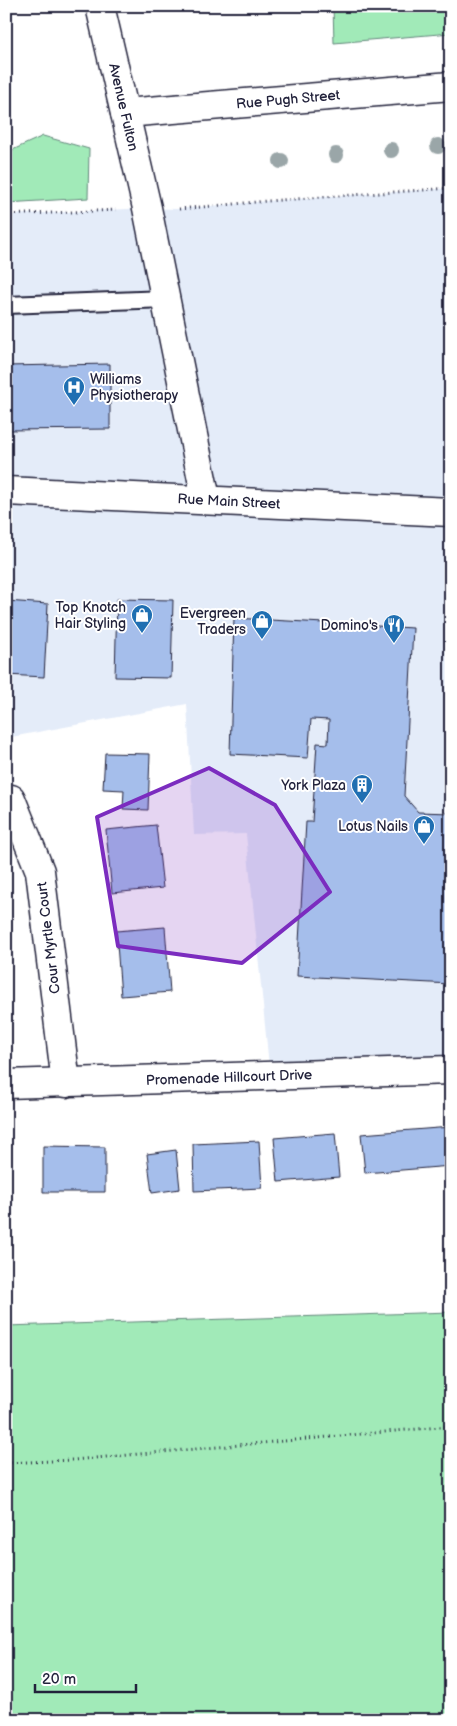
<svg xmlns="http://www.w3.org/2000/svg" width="457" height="1726" font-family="'Balsamiq Sans',sans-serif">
<rect width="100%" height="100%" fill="#fff"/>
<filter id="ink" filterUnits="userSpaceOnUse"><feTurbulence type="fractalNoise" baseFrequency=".02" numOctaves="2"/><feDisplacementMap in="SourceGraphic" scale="10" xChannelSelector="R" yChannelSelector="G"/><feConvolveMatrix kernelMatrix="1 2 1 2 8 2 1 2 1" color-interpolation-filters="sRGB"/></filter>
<g filter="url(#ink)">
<path fill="#e4ecf9" d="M 451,188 L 451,1070 L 270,1076 L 246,834 L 194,835 L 187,704 L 6,738 L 6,215 L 147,208 L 176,209 L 267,201 Z"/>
<g fill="#a1eab8" stroke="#62867a">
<path d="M 333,6 L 451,6 L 451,33 L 334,43 Z"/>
<path d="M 43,136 L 89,149 L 88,198 L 6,203 L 6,153 Z"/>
<path d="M 451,1312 L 451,1720 L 6,1720 L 6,1326 Z"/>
</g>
<g fill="#a5beeb" stroke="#22223b">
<path d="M 110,364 L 110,429 L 6,430 L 6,366 Z"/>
<path d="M 117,599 L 173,600 L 171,678 L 115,677 Z"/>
<path d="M 6,601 L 48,604 L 44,677 L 6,675 Z"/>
<path d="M 234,618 L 413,628 L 404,796 L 418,812 L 451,813 L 451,984 L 297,976 L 306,822 L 312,822 L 317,743 L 328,744 L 329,720 L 311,719 L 308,758 L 230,754 Z"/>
<path d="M 105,753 L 150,754 L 148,810 L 123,809 L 124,790 L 103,789 Z"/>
<path d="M 156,825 L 163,888 L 112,893 L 106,830 Z"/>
<path d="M 165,927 L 170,992 L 121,996 L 116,931 Z"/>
<path d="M 451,1127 L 451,1166 L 365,1173 L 361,1134 Z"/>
<path d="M 335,1133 L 339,1177 L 278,1182 L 274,1138 Z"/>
<path d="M 259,1141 L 262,1188 L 194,1191 L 193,1144 Z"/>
<path d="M 43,1146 L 105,1147 L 105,1192 L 43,1192 Z"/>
<path d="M 176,1150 L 180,1189 L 152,1193 L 147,1154 Z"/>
</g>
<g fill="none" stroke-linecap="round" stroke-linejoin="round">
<g stroke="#22223b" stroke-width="20">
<path id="service" d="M 6,305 L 166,299"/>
</g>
<g stroke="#22223b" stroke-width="31">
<g id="minor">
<path d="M 125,113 L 451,86"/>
<path d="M 11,799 L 40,871 L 66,1083"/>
<path d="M 6,1084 L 451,1070"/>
</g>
</g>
<g stroke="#22223b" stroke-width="31">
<path id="tertiary" d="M 100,6 L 147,208 L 206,499"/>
</g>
<g stroke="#22223b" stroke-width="31">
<path id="secondary" d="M 6,491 L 451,512"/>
</g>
<g stroke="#22223b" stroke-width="3" stroke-dasharray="1 4" stroke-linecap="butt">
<path d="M 179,209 L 267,201 L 451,188"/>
<path d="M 6,215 L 116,210"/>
<path d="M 6,1463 L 73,1460 L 451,1426"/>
</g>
<use href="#service" stroke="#fff" stroke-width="16"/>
<use href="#minor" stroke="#fff" stroke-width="28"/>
<use href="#tertiary" stroke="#fff" stroke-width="28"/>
<use href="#secondary" stroke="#fff" stroke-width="28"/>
</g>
<g fill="#9aa6a8">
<circle cx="438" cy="146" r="8"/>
<circle cx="391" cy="150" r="8"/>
<circle cx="336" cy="155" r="8"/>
<circle cx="281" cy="161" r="8"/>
</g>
</g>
<path fill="#7b2cbf" fill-opacity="0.2" stroke="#7b2cbf" stroke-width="4" stroke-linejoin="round" d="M 209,768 L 275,805 L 330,892 L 242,963 L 118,946 L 97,817 Z"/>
<defs>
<g id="hospital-pin" transform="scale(1.125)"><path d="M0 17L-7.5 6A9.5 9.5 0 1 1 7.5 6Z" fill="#1f6fb2" stroke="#fff"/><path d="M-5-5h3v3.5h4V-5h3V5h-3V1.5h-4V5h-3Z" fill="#fff"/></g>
<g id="shop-pin" transform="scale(1.125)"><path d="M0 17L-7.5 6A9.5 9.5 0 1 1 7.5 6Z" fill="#1f6fb2" stroke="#fff"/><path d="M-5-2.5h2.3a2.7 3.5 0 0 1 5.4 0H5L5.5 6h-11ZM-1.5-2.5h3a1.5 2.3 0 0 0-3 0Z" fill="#fff"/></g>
<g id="restaurant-pin" transform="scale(1.125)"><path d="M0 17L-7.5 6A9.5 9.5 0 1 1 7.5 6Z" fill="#1f6fb2" stroke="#fff"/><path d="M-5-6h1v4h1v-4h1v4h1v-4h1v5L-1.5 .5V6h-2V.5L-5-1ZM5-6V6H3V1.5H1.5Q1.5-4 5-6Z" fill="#fff"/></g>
<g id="building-pin" transform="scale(1.125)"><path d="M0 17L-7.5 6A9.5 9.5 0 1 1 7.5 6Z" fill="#1f6fb2" stroke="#fff"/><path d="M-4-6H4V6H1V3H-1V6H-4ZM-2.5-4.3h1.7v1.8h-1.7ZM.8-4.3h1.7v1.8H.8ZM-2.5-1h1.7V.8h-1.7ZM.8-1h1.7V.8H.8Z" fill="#fff"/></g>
</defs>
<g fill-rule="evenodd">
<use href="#hospital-pin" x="74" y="387"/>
<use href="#shop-pin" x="142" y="615"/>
<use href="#shop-pin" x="262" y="621"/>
<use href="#restaurant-pin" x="394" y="625"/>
<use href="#building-pin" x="362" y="785"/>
<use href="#shop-pin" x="424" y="826"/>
</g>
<g text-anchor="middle" stroke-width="4" stroke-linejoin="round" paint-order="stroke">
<g font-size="14" fill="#22223b" stroke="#fff">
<text transform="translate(288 99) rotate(-5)" y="5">Rue Pugh Street</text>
<text transform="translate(124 107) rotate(77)" y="5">Avenue Fulton</text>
<text transform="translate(229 501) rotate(3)" y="5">Rue Main Street</text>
<text transform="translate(48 938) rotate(-97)" y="5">Cour Myrtle Court</text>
<text transform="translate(229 1077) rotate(-2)" y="5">Promenade Hillcourt Drive</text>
</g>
<g font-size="14" fill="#22223b" stroke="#fff" text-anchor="end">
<text x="90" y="384" text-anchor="start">Williams<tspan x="90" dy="16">Physiotherapy</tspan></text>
<text x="126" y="612">Top Knotch<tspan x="126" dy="16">Hair Styling</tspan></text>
<text x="246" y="618">Evergreen<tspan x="246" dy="16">Traders</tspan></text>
<text x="378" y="630">Domino's</text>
<text x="346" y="790">York Plaza</text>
<text x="408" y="831">Lotus Nails</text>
</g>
</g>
<rect width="457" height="1726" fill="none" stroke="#fff" stroke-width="25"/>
<rect x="12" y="12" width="432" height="1701" fill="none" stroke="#22223b" stroke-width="2" filter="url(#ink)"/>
<path d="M35 1684v8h101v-8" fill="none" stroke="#22223b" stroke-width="2.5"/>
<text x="42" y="1684" font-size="15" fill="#22223b" stroke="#ffffff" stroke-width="4" paint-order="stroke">20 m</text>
</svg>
